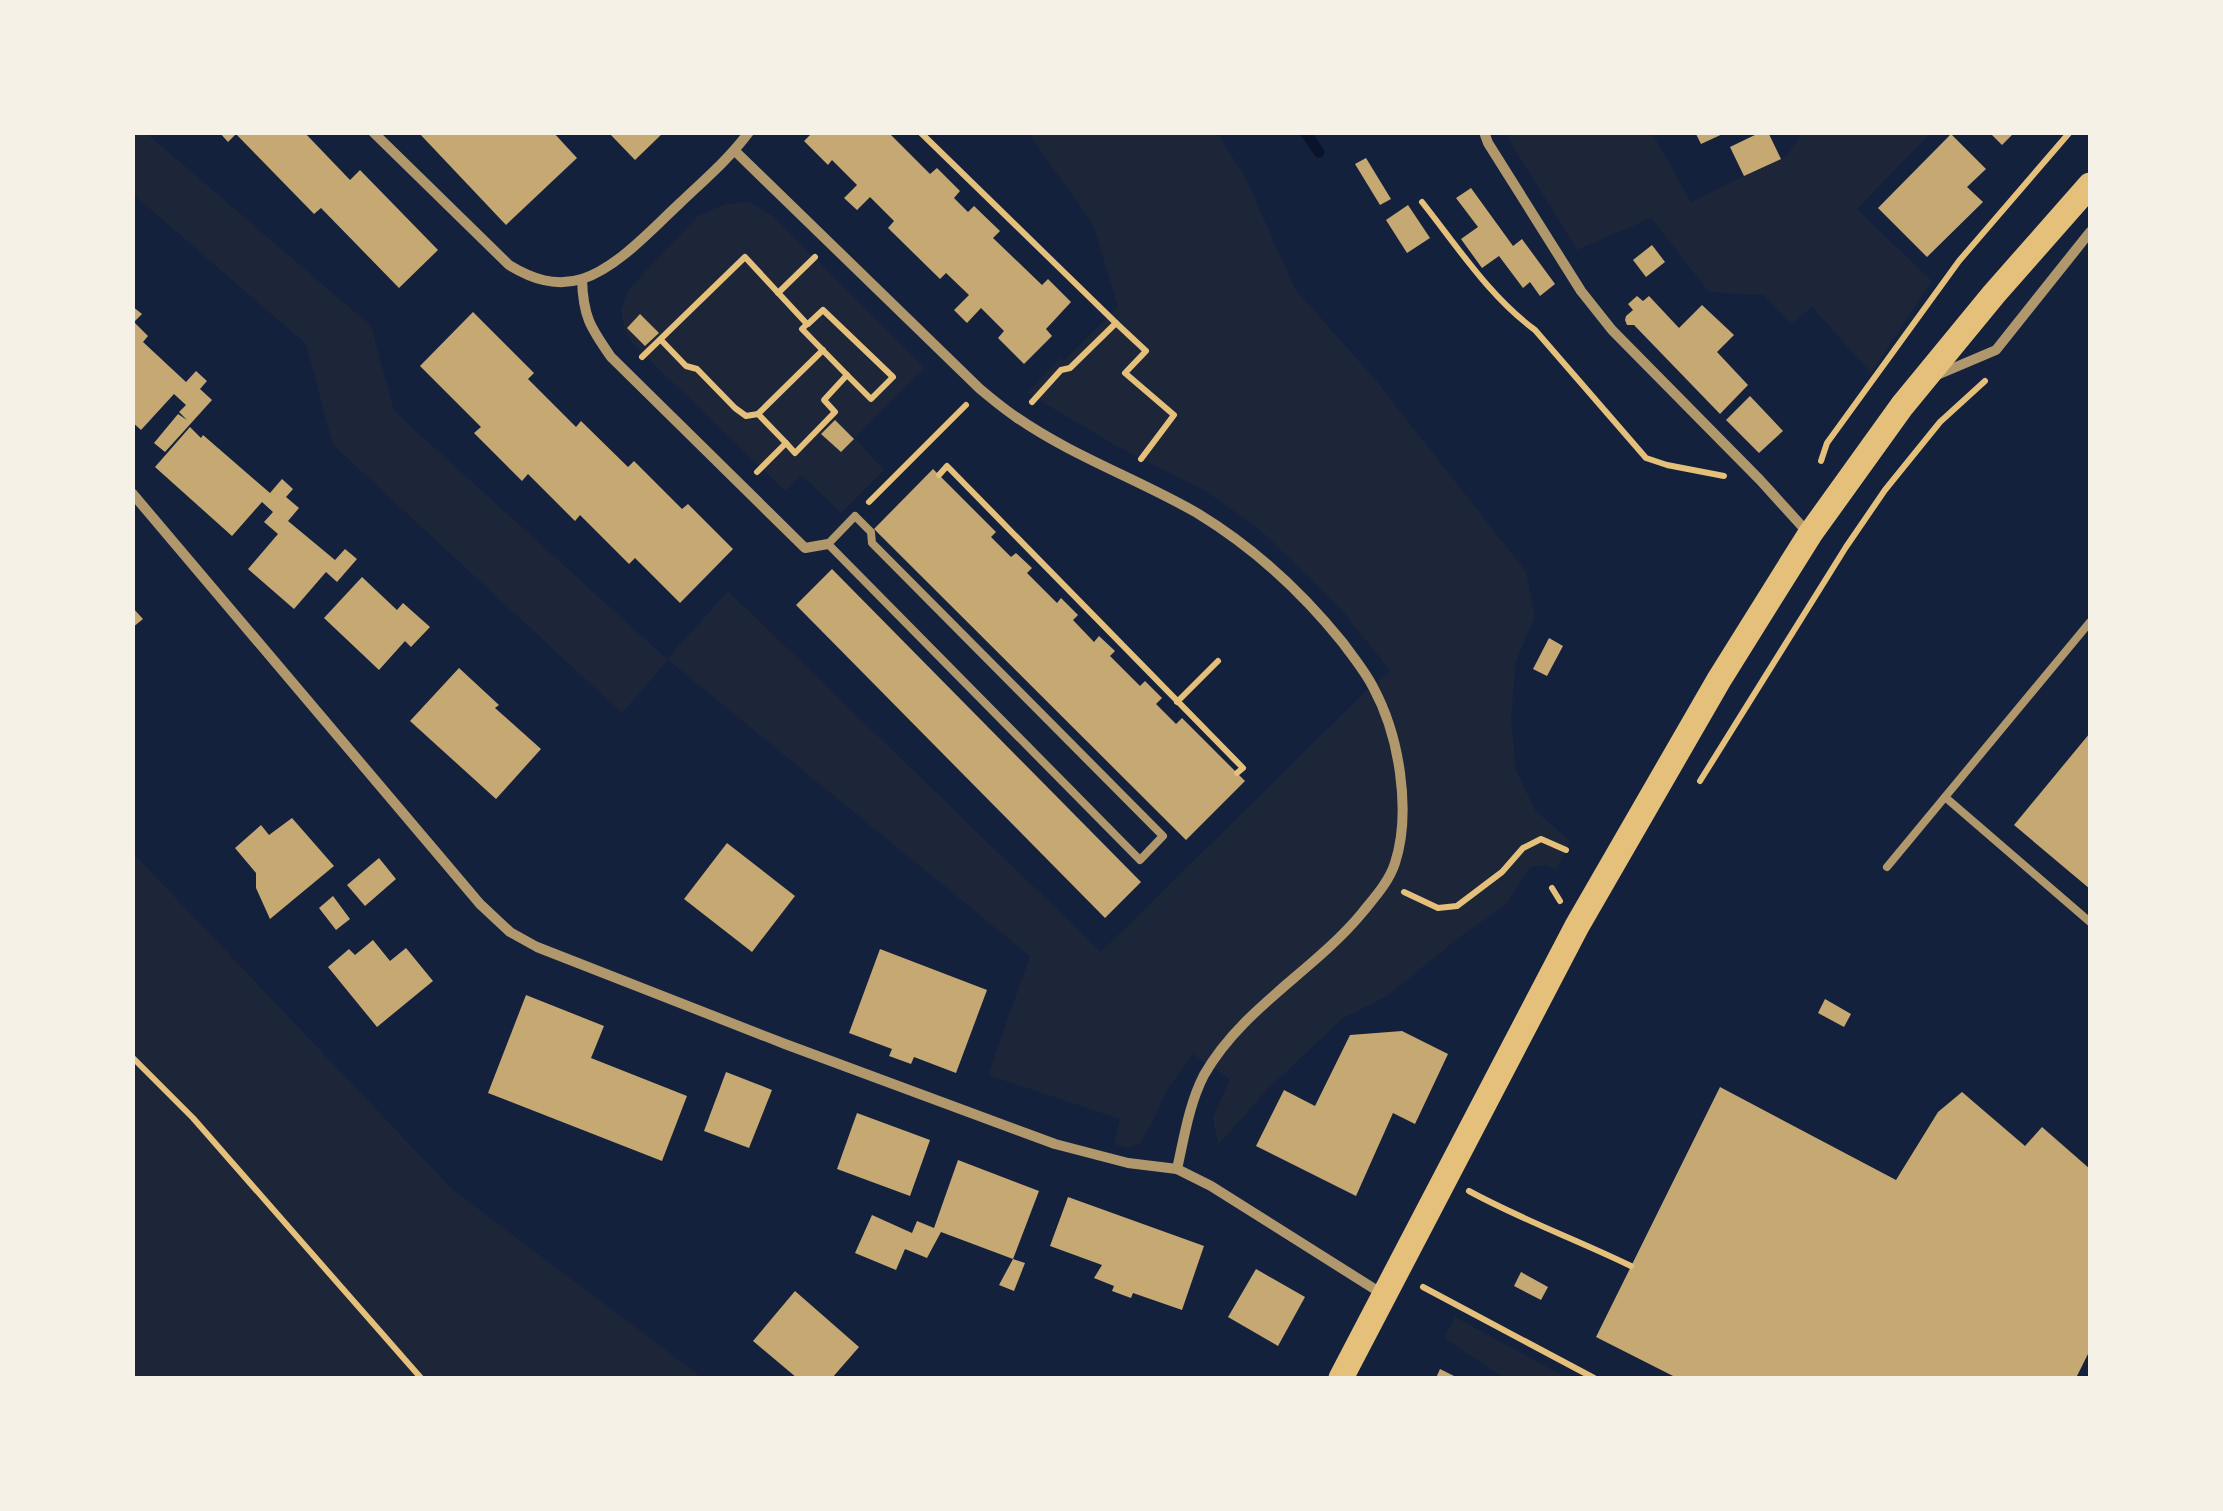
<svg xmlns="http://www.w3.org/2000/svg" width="2223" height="1511" font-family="Overpass,sans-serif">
<rect width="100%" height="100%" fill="#14213d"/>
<g fill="#1d2539">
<path d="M 133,133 L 146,133 L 371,326 L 394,411 L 667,659 L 728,591 L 1101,952 L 1372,685 L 1390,671 L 1343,611 L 1259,529 L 1207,492 L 1115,445 L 1027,393 L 1060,358 L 1064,361 L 1118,307 L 1093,224 L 1028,133 L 1217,133 L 1245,177 L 1295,289 L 1374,378 L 1526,572 L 1535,616 L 1516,661 L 1511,719 L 1516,770 L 1535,810 L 1570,841 L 1557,870 L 1546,865 L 1530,867 L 1507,903 L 1456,940 L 1387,996 L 1343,1018 L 1267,1090 L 1218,1145 L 1213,1117 L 1230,1079 L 1193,1054 L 1167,1090 L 1150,1127 L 1140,1143 L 1127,1148 L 1114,1144 L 1120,1119 L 988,1075 L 1030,956 L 668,660 L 622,713 L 333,445 L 306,344 L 133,194 Z"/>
<path d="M 1505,133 L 1652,133 L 1691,202 L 1787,156 L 1802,133 L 1931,133 L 1857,209 L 1932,281 L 1871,373 L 1812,307 L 1791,324 L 1764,295 L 1709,292 L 1651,218 L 1577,250 Z"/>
<path d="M 749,202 L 773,216 L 925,368 L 854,438 L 884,470 L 841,513 L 801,475 L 785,491 L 633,344 L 625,330 L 621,310 L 628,290 L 698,216 L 725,204 Z"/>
<path d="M 132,852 L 451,1188 L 702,1378 L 133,1378 Z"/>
<path d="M 1455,1317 L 1567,1378 L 1504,1378 L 1444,1338 Z"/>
</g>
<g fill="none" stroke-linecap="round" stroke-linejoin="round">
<path stroke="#0b132b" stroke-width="11" d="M 1305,132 L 1319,152"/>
</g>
<g fill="#c6a872">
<path d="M 219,132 L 304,132 L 350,180 L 360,170 L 438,250 L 399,288 L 321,208 L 314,214 L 236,134 L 228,142 Z"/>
<path d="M 418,132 L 553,132 L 577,158 L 506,225 Z"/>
<path d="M 608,132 L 664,132 L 635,160 Z"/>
<path d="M 813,132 L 888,132 L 930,174 L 937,168 L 960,191 L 954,198 L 968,212 L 974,206 L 1000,231 L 993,238 L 1042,285 L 1048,279 L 1071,302 L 1046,329 L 1052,336 L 1024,364 L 998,338 L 1004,331 L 981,308 L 967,323 L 954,310 L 969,295 L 946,273 L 940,279 L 888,228 L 894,221 L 870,197 L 857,210 L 844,198 L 857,185 L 832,160 L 828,165 L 804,141 Z"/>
<path d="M 1695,132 L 1727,132 L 1701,144 Z"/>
<path d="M 1761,132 L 1768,132 L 1781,159 L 1744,176 L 1730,147 Z"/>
<path d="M 1989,132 L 2015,132 L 2002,145 Z"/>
<path d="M 1951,134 L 1986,169 L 1967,187 L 1983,202 L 1927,257 L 1878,208 Z"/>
<path d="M 1366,158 L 1391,199 L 1380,205 L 1355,164 Z"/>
<path d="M 1471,188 L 1513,246 L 1522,239 L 1555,284 L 1540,296 L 1530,282 L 1523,288 L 1499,256 L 1482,268 L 1461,239 L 1478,227 L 1456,198 Z"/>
<path d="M 1408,205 L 1430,238 L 1407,253 L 1386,220 Z"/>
<path d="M 1652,245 L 1665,262 L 1646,277 L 1633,260 Z"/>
<path d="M 1637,296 L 1643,301 L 1649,296 L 1679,328 L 1702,305 L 1734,335 L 1717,352 L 1748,385 L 1720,414 L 1634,325 L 1627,325 L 1625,320 L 1626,316 L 1633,310 L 1628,304 Z"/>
<path d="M 132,306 L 142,314 L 134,322 L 148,336 L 143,342 L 186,382 L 196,371 L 207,381 L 200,389 L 212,400 L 165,452 L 154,443 L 178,414 L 187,420 L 179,412 L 186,405 L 174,394 L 141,430 L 132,422 Z"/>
<path d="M 473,312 L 534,373 L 528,379 L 576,427 L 581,421 L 628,467 L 634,461 L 682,509 L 688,504 L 733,549 L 680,603 L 635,558 L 629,564 L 580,515 L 575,521 L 528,474 L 522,481 L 474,433 L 481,427 L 420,366 Z"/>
<path d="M 640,314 L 659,333 L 645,346 L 627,328 Z"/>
<path d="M 1750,396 L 1783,431 L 1759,453 L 1726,420 Z"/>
<path d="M 835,420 L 854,439 L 841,452 L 821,434 Z"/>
<path d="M 190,427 L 201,438 L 203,435 L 270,493 L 282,479 L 293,489 L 286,497 L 299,508 L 288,521 L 335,560 L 345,549 L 357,559 L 337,582 L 326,572 L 294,609 L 248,569 L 278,534 L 264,522 L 273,512 L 262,502 L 232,536 L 155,467 Z"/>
<path d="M 933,469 L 996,532 L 991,537 L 1011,557 L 1016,553 L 1032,568 L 1027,573 L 1057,603 L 1061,598 L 1078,615 L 1073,620 L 1094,642 L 1099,636 L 1115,651 L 1110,656 L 1140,686 L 1145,681 L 1162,698 L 1156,704 L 1176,724 L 1182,718 L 1245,781 L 1186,840 L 874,529 Z"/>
<path d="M 832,569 L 1141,882 L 1105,918 L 796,605 Z"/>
<path d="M 362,577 L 397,610 L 403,603 L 430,627 L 411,647 L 405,641 L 379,670 L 324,618 Z"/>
<path d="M 132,607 L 143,619 L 132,628 Z"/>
<path d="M 1549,638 L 1563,646 L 1547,676 L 1533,669 Z"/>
<path d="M 459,668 L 499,705 L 495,708 L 541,749 L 496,799 L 410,721 Z"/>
<path d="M 2090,733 L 2090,889 L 2014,825 Z"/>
<path d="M 292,818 L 334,866 L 270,919 L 256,888 L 256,873 L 235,848 L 261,825 L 269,835 Z"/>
<path d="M 727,843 L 795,896 L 752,952 L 684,899 Z"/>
<path d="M 379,858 L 396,879 L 365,906 L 347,885 Z"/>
<path d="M 333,896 L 350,919 L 336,930 L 319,908 Z"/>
<path d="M 373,940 L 390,961 L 406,948 L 433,981 L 377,1027 L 328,967 L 349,949 L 355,955 Z"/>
<path d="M 880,949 L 987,990 L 956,1073 L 914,1057 L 911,1064 L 889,1056 L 892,1049 L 849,1033 Z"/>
<path d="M 526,995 L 604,1026 L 591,1058 L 687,1096 L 662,1161 L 488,1093 Z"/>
<path d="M 1825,999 L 1851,1014 L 1844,1027 L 1818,1013 Z"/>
<path d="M 1402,1031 L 1448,1054 L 1415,1124 L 1393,1113 L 1356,1196 L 1256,1146 L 1284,1090 L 1315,1106 L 1350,1035 Z"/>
<path d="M 726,1072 L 772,1090 L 749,1148 L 704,1131 Z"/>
<path d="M 1720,1087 L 1896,1180 L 1938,1112 L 1962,1092 L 2025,1146 L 2042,1127 L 2090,1169 L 2090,1350 L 2076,1378 L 1677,1378 L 1596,1337 Z"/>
<path d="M 857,1113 L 930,1140 L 910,1196 L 837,1169 Z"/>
<path d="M 958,1160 L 1039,1191 L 1013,1259 L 941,1232 L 927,1258 L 905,1249 L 896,1270 L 855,1253 L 872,1215 L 912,1233 L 917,1221 L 934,1228 Z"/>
<path d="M 1068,1197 L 1204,1246 L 1182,1310 L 1133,1293 L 1131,1298 L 1112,1291 L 1114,1286 L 1094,1278 L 1102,1265 L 1050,1246 Z"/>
<path d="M 1013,1259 L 1025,1263 L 1014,1291 L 999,1285 Z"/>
<path d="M 1256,1269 L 1305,1297 L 1278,1346 L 1228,1317 Z"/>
<path d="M 1521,1272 L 1548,1287 L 1541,1300 L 1514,1286 Z"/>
<path d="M 795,1291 L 859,1347 L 832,1378 L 797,1378 L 753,1341 Z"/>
<path d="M 1440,1369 L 1458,1378 L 1436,1378 Z"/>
</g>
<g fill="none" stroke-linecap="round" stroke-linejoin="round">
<g stroke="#e5c07b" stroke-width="6">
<path d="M 920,132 L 1116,323 L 1070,368 L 1061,370 L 1032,402"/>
<path d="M 1422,202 C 1457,246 1489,296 1535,330 L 1646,458 L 1667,465 L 1724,476"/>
<path d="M 778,293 L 815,257"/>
<path d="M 1116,323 L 1146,351 L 1125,373 L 1174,415 L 1141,459"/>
<path d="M 661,340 L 686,366 L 697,369 L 735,408 L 746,416 L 758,414 L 786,443 L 757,472"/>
<path d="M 642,357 L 745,257 L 807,324 L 802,329 L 847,375"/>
<path d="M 758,414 L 823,350"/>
<path d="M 786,443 L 795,453 L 835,412 L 824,400 L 847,375 L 871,399 L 893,377 L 823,310 L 808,324"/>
<path d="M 1821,461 L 1827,443 L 1959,261 L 2070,132"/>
<path d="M 939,475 L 947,466 L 1243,768 L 1237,773"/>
<path d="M 869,502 L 966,405"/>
<path d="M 1177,702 L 1218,661"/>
<path d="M 1700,781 L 1846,547 L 1885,490 L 1940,422 L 1985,381"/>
<path d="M 1552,888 L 1560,901"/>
<path d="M 1404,892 L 1438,908 L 1457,906 L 1502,872 L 1523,848 L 1541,839 L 1566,850"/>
<path d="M 132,1057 L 193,1118 L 421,1378"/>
<path d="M 1469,1191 C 1522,1220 1578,1240 1631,1266"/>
<path d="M 1423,1287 L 1594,1378"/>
</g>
<g stroke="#b1986c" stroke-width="8">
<path d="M 855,516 L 871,532 L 872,543 L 1163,836 L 1140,860 L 828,544 Z"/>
<path d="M 1945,797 L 2090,922"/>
<path d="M 1887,867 L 2090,622"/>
</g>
<g stroke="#b1986c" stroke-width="10">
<path d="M 373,132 L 509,265 C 532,279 555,287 582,279 C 617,268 652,229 679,204 C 703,181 729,159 749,132"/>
<path d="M 1484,132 L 1488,143 L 1581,291 L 1612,330 L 1760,480 L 1809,534"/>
<path d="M 735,151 L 980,389 C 992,399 1004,409 1016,417 C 1072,456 1138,479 1197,513 C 1253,547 1302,592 1343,643 C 1353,657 1365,671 1373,687 C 1387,713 1396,743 1400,773 C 1404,802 1404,835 1395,863 C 1389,882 1374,898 1362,913 C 1314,971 1242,1008 1204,1075 C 1189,1104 1184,1138 1177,1169"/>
<path d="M 582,279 C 583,316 590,327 611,357 L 805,548 L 828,544"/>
<path d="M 1937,375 L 1996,350 L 2090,232"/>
<path d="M 132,493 L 480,904 L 510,932 L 537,947 L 785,1044 L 1055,1144 L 1128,1163 L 1177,1169 L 1211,1186 L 1384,1295"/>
</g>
<path stroke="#e5c07b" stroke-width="25" d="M 1341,1378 L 1577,926 L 1720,678 L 1810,534 L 1902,406 L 1994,294 L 2090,185"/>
</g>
<rect width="2223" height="1511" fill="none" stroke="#f6f1e7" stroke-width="270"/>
</svg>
